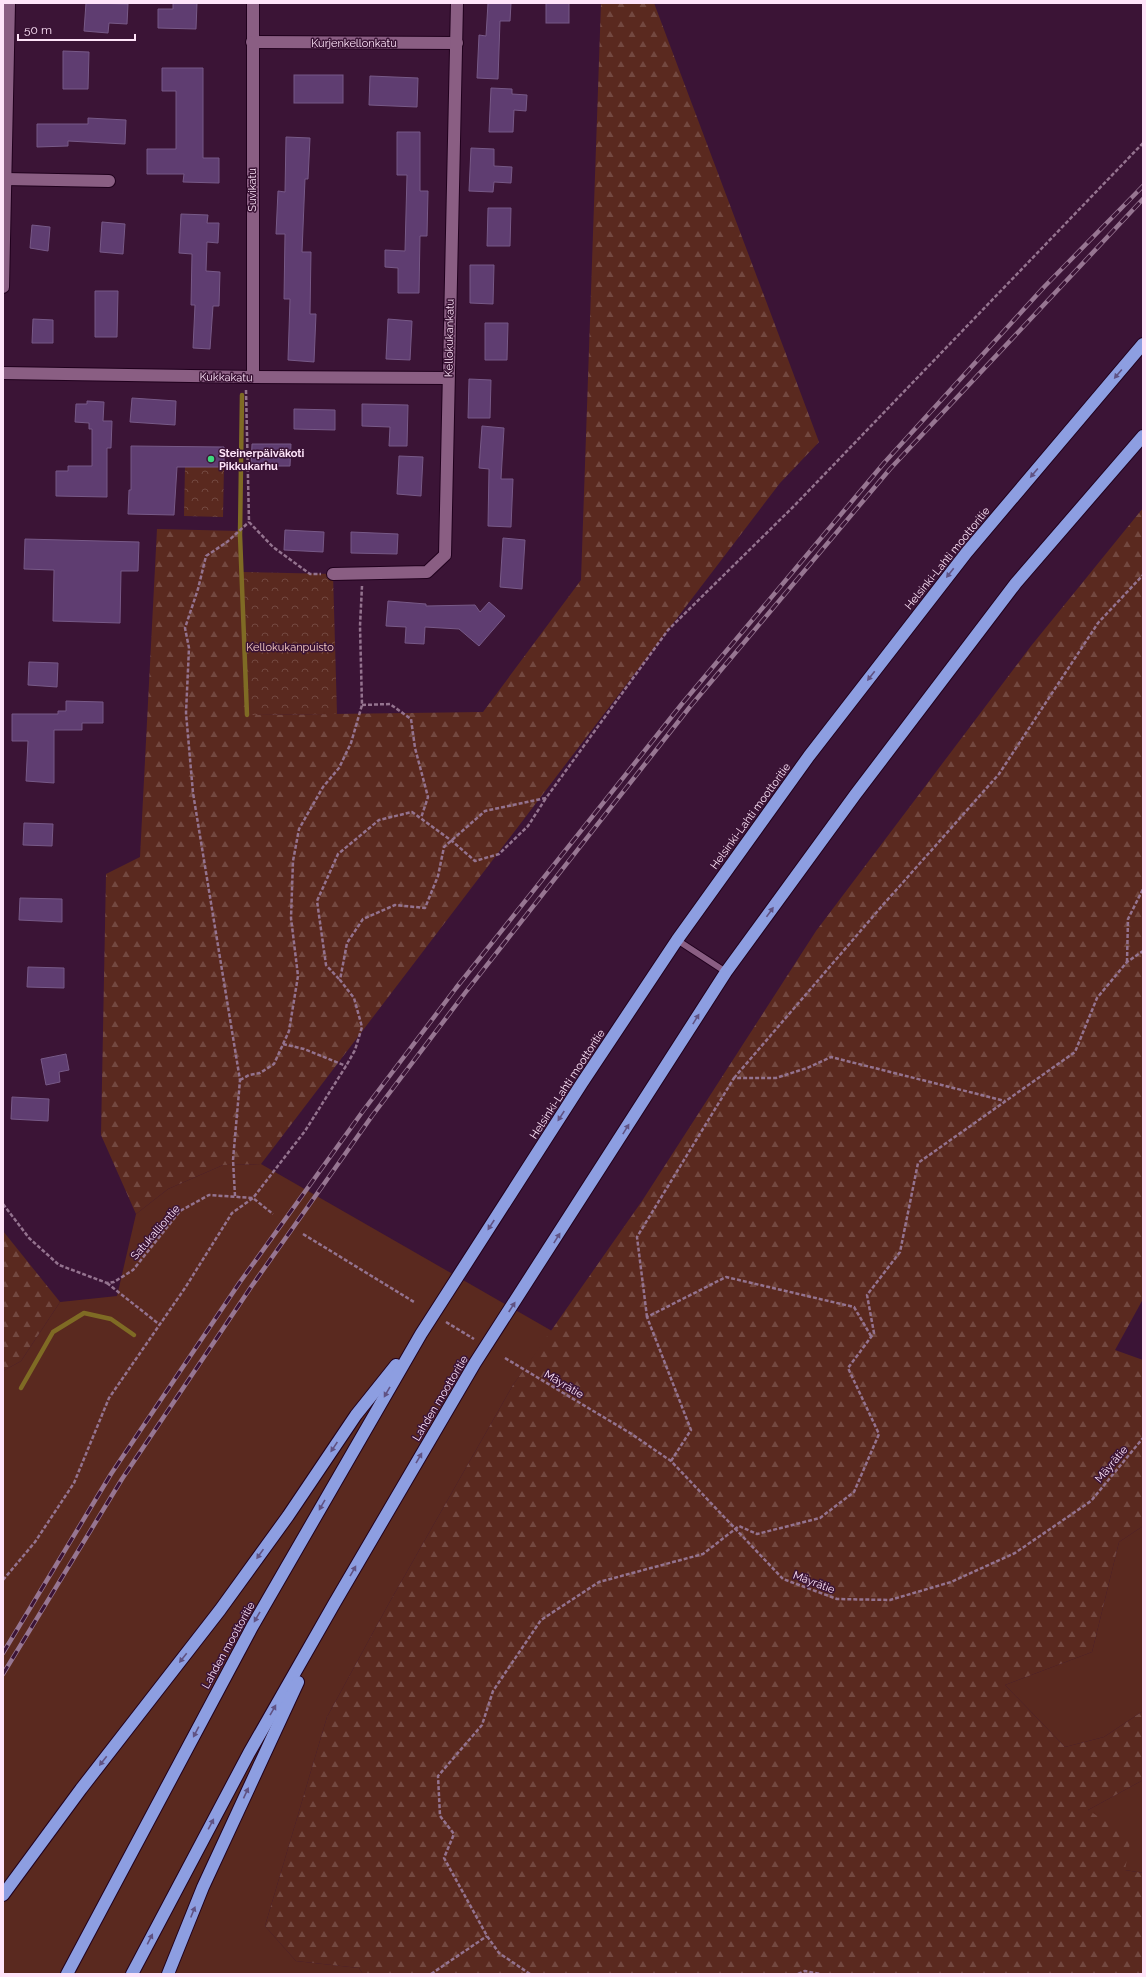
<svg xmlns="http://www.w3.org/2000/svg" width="1146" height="1977" font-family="Raleway,sans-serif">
<defs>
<pattern id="forest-firs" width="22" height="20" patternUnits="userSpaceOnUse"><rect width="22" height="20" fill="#5a291f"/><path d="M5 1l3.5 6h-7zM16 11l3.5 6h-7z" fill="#734840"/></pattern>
<pattern id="park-crowns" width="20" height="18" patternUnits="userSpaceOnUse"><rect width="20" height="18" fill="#5a291f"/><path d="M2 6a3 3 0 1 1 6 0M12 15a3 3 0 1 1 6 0" fill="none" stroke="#734840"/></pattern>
</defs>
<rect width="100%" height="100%" fill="#3b1436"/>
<g fill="#5a291f">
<path d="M 261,1164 L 552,1331 L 513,1385 L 388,1605 L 327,1717 L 265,1926 L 296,1961 L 359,1968 L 363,1974 L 3,1974 L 3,1371 L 21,1361 L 60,1302 L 117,1296 L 136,1214 L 168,1189 L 223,1165 Z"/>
<path d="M 1143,1526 L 1143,1711 L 1104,1737 L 1065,1747 L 1005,1685 L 1092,1652 L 1119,1542 Z"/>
<path d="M 1143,1780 L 1143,1873 L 1125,1870 L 1088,1810 Z"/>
</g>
<g fill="url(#forest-firs)">
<path d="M 601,3 L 654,3 L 819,442 L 780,483 L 261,1164 L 223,1165 L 168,1189 L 136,1214 L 101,1135 L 106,874 L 140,857 L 157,529 L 241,531 L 249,715 L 483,712 L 581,580 Z"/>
<path d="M 1143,508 L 1143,1299 L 1115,1350 L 1143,1360 L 1143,1526 L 1119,1542 L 1092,1652 L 1005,1685 L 1065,1747 L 1104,1737 L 1143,1711 L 1143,1780 L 1088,1810 L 1131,1837 L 1125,1870 L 1143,1873 L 1143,1974 L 363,1974 L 359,1968 L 296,1961 L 265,1926 L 327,1717 L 388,1605 L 513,1385 L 642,1201 L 816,931 L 1031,646 Z"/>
<path d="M 3,1231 L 60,1302 L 21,1361 L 3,1371 Z"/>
</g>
<g fill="url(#park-crowns)">
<path d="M 185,467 L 224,467 L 223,517 L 184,516 Z"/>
<path d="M 242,572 L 333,574 L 337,714 L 247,715 Z"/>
</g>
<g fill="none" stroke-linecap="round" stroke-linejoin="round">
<g stroke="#7f6b24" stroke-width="4.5">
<path d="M 242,395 L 240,535 L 247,715"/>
<path d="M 21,1388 L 53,1332 L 84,1313 L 111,1319 L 134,1335"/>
</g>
</g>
<g fill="#5f3d71" stroke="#775987">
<path d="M 86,3 L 128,4 L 127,24 L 109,23 L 108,33 L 84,31 Z"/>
<path d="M 173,3 L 197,3 L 196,29 L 158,28 L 158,9 L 173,9 Z"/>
<path d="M 488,3 L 511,3 L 510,21 L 500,21 L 498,79 L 477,78 L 479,35 L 486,36 Z"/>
<rect x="546" y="3" width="23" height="20"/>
<path d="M 63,51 L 89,52 L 88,89 L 63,89 Z"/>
<path d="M 162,68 L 203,68 L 203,158 L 219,158 L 219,183 L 183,182 L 184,174 L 147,174 L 147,149 L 176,149 L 176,91 L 162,91 Z"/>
<rect x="294" y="75" width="49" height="28"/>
<path d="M 370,76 L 418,78 L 417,107 L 369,105 Z"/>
<path d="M 491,88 L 512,89 L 512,94 L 527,95 L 526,111 L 514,110 L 513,132 L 489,132 Z"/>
<path d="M 88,118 L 126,120 L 125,144 L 68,141 L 68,146 L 37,147 L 37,124 L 88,124 Z"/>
<path d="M 397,132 L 420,132 L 420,191 L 428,191 L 427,236 L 420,236 L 419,293 L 398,293 L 398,268 L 385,267 L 385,250 L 405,251 L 407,175 L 397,175 Z"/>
<path d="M 286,137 L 310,138 L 308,179 L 305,179 L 302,252 L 311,252 L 310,314 L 316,314 L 314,362 L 288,360 L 290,299 L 284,299 L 285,234 L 276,234 L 278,191 L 285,192 Z"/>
<path d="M 471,148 L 494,149 L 494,166 L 512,167 L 511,183 L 494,182 L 493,192 L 469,191 Z"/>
<path d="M 488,208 L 511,208 L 510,246 L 487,246 Z"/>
<path d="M 181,214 L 208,215 L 207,223 L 219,223 L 218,243 L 207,242 L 206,271 L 220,272 L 219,306 L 213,306 L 210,349 L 193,348 L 195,305 L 191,305 L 192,254 L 179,253 Z"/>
<path d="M 102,222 L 125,224 L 123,254 L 100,252 Z"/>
<path d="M 32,225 L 50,227 L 48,251 L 30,248 Z"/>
<path d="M 470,265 L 494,265 L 493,304 L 470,303 Z"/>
<path d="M 95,291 L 118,291 L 117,337 L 95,337 Z"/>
<path d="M 33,319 L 53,320 L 53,343 L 32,343 Z"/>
<path d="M 388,319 L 412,321 L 410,360 L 386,359 Z"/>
<path d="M 485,323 L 508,323 L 507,360 L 485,360 Z"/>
<path d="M 469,379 L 491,380 L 490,418 L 468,418 Z"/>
<path d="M 132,398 L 176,401 L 175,425 L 130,422 Z"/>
<path d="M 87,401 L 104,402 L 103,421 L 112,421 L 111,448 L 107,448 L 107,497 L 56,496 L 56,471 L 68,471 L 68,466 L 92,466 L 92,429 L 89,429 L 89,423 L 75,422 L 76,404 L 87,404 Z"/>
<path d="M 362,404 L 408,405 L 407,446 L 389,446 L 390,427 L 362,426 Z"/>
<path d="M 294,409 L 335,410 L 335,430 L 294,429 Z"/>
<path d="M 482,426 L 504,428 L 501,479 L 513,479 L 511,527 L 488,526 L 489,469 L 479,468 Z"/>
<path d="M 252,444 L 291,444 L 290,466 L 251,466 Z"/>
<path d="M 131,446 L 224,447 L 224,467 L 177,467 L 174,515 L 128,514 L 129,490 L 131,490 Z"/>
<path d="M 399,456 L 423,457 L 421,496 L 397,494 Z"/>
<path d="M 285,530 L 324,532 L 323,552 L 284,550 Z"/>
<path d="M 351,532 L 398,534 L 397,554 L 351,553 Z"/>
<path d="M 503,538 L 525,540 L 522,589 L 500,587 Z"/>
<path d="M 25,539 L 139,542 L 138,571 L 121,571 L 120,623 L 53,621 L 54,570 L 24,569 Z"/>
<path d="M 388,601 L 426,604 L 426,606 L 475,605 L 480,612 L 489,602 L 505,616 L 479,646 L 459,629 L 425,627 L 424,644 L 405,643 L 406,627 L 386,626 Z"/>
<path d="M 29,662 L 58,663 L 57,687 L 28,685 Z"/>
<path d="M 66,701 L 103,702 L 103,723 L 82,723 L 82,730 L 54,730 L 54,783 L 26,781 L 28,741 L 12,741 L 12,714 L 58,714 L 58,711 L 66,711 Z"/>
<path d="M 24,823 L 53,824 L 52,846 L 23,845 Z"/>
<path d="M 20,898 L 62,899 L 62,922 L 19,920 Z"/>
<path d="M 28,967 L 64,968 L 64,988 L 27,987 Z"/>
<path d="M 66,1054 L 69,1070 L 59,1072 L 60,1082 L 46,1085 L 41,1059 Z"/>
<path d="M 12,1097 L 49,1099 L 48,1121 L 11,1119 Z"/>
</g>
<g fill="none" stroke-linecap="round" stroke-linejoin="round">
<g stroke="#20001d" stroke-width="8">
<path id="service" d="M 677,940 L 726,972"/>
</g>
<g stroke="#20001d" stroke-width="14">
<g id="minor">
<path d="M 253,3 L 253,377"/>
<path d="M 252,42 L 457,43"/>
<path d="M 5,179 L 109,181"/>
<path d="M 3,287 L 9,3"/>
<path d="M 3,373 L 253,377 L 448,378"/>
<path d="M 333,574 L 427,572 L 445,555 L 457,3"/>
</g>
</g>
<g stroke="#20001d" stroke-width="14">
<g id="motorway">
<path d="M 3,1895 L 81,1789 L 220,1610 L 288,1516 L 356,1415 L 396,1365"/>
<path d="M 67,1974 L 252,1627 L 421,1334 L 582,1083 L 677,940 L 809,756 L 967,552 L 1143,344"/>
<path d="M 132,1974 L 249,1753 L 334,1604 L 475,1363 L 726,972 L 855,795 L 1016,583 L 1143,436"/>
<path d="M 168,1974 L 203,1887 L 298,1682"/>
</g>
</g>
<g stroke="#94738f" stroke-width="2.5" stroke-dasharray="4 2" stroke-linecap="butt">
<path d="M 246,390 L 249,522 L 273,547 L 310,574 L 321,574"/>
<path d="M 362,705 L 390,704 L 411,719 L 415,748 L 428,797 L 421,818"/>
<path d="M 1127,962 L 1128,919 L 1143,889"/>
<path d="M 339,979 L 326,965 L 317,901 L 338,854 L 379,820 L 412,812 L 452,841 L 475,861 L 499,854 L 528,826 L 546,798"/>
<path d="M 283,1044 L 304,1049 L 346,1066"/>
<path d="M 734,1078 L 882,906 L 999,774 L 1098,623 L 1143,575"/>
<path d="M 240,1080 L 249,1075 L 260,1073 L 274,1064 L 289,1031 L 298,976 L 291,918 L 293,861 L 299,829 L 323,787 L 339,768 L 351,743 L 362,705 L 360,626 L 362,586"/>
<path d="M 235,1196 L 233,1160 L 240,1080 L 193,793 L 186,713 L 189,648 L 185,628 L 198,589 L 206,556 L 227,542 L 249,522"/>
<path d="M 3,1204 L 29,1238 L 59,1265 L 107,1283 L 114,1282 L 133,1270 L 180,1211 L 209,1195 L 253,1198 L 273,1214"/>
<path d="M 303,1234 L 414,1302"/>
<path d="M 107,1283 L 160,1325"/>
<path d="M 647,1317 L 637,1237 L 734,1078 L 776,1078 L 807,1068 L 831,1057 L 1005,1101"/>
<path d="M 446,1322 L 474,1339"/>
<path d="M 505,1358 L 630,1433 L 671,1461 L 783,1579 L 837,1599 L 890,1600 L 951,1582 L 1015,1553 L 1091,1501 L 1143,1438"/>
<path d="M 671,1461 L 691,1430 L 647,1317 L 726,1277 L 854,1307 L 871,1336"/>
<path d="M 3,1580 L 35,1542 L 74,1483 L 109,1398 L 185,1288 L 232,1213 L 253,1198 L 305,1131 L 346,1066 L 355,1050 L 362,1027 L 354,998 L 340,980 L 347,943 L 363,919 L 395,905 L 425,908 L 438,876 L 444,847 L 485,811 L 546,798 L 668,630 L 794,506 L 1143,143"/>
<path d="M 431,1974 L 487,1936"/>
<path d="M 530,1974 L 499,1953 L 487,1936 L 444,1858 L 454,1834 L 440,1816 L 438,1776 L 482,1725 L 493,1691 L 541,1620 L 599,1582 L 703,1554 L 739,1526 L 757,1534 L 820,1518 L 854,1492 L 879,1434 L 848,1368 L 874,1333 L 867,1295 L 900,1252 L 918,1163 L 1075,1052 L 1097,998 L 1127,962 L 1143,951"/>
<path d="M 798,1974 L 805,1971 L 820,1974"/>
</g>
<use href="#service" stroke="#8a5e83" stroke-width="6"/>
<use href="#minor" stroke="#8a5e83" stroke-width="12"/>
<use href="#motorway" stroke="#8d9ee1" stroke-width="12"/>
<g stroke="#977692" stroke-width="4.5">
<g id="rail">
<path d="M 3,1653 L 111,1474 L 240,1282 L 363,1111 L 456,988 L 681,705 L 884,463 L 1045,286 L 1143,186"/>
<path d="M 3,1674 L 122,1479 L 251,1287 L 372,1116 L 465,993 L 689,708 L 890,469 L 1143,199"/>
</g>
</g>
<use href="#rail" stroke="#3b1436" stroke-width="3" stroke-dasharray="9" stroke-linecap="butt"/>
</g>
<defs><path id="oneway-solid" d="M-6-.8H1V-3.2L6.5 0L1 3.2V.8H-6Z"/></defs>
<g fill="#605283">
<use href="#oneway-solid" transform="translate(1118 374) rotate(130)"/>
<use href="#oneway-solid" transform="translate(1034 473) rotate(130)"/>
<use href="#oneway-solid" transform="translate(950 573) rotate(128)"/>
<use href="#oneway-solid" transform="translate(871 676) rotate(128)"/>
<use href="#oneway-solid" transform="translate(770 912) rotate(-54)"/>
<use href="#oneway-solid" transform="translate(696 1019) rotate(-58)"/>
<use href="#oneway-solid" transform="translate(561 1116) rotate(123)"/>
<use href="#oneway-solid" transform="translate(626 1129) rotate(-58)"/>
<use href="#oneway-solid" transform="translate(491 1225) rotate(123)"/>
<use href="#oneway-solid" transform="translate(557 1238) rotate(-58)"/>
<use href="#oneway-solid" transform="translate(512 1307) rotate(-57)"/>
<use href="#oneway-solid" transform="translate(387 1392) rotate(120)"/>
<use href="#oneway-solid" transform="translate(334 1447) rotate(124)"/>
<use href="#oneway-solid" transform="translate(419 1458) rotate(-60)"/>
<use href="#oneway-solid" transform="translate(322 1505) rotate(120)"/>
<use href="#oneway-solid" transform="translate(260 1554) rotate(125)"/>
<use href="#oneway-solid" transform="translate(353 1571) rotate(-60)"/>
<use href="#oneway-solid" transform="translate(257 1617) rotate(120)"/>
<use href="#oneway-solid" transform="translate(183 1658) rotate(128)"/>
<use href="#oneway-solid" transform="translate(273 1710) rotate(-60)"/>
<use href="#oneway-solid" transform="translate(196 1732) rotate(118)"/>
<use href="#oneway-solid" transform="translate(103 1761) rotate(128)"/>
<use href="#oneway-solid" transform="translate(246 1793) rotate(-65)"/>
<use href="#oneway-solid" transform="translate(211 1824) rotate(-62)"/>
<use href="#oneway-solid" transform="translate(193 1912) rotate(-68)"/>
<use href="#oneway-solid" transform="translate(150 1939) rotate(-63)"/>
</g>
<circle fill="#3ed77d" stroke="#3b1436" stroke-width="1.5" cx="211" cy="459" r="4"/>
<g text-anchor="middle" stroke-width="3" stroke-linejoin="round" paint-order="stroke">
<g font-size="11" fill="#fee4f9" stroke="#3b1436">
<text x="354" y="47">Kurjenkellonkatu</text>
<text transform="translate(252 190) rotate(-90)" y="4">Suvikatu</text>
<text transform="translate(449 338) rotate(-89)" y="4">Kellokukankatu</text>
<text transform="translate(226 377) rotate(1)" y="4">Kukkakatu</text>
<text transform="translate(947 558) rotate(-51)" y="4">Helsinki-Lahti moottoritie</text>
<text transform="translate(750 816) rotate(-54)" y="4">Helsinki-Lahti moottoritie</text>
<text transform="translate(567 1084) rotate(-57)" y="4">Helsinki-Lahti moottoritie</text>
<text transform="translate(155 1232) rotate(-49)" y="4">Satukalliontie</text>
<text transform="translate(564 1384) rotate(31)" y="4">Mäyrätie</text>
<text transform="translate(440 1398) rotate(-59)" y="4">Lahden moottoritie</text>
<text transform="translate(1111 1464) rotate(-50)" y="4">Mäyrätie</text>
<text transform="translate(814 1582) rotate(21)" y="4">Mäyrätie</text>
<text transform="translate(228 1645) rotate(-61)" y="4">Lahden moottoritie</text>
</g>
<g font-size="11" font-weight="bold" fill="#fee4f9" stroke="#3b1436" text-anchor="start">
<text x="219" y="457">Steinerpäiväkoti<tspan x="219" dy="13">Pikkukarhu</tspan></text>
</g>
<g font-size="11" fill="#f5cbc2" stroke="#3b1436">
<text x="290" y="651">Kellokukanpuisto</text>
</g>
</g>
<rect width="1146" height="1977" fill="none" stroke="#fee4f9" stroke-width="8"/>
<path d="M18 34v6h117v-6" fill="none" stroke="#fee4f9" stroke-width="2"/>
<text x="24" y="34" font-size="12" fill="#fee4f9" stroke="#3b1436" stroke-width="3" paint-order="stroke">50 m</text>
</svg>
